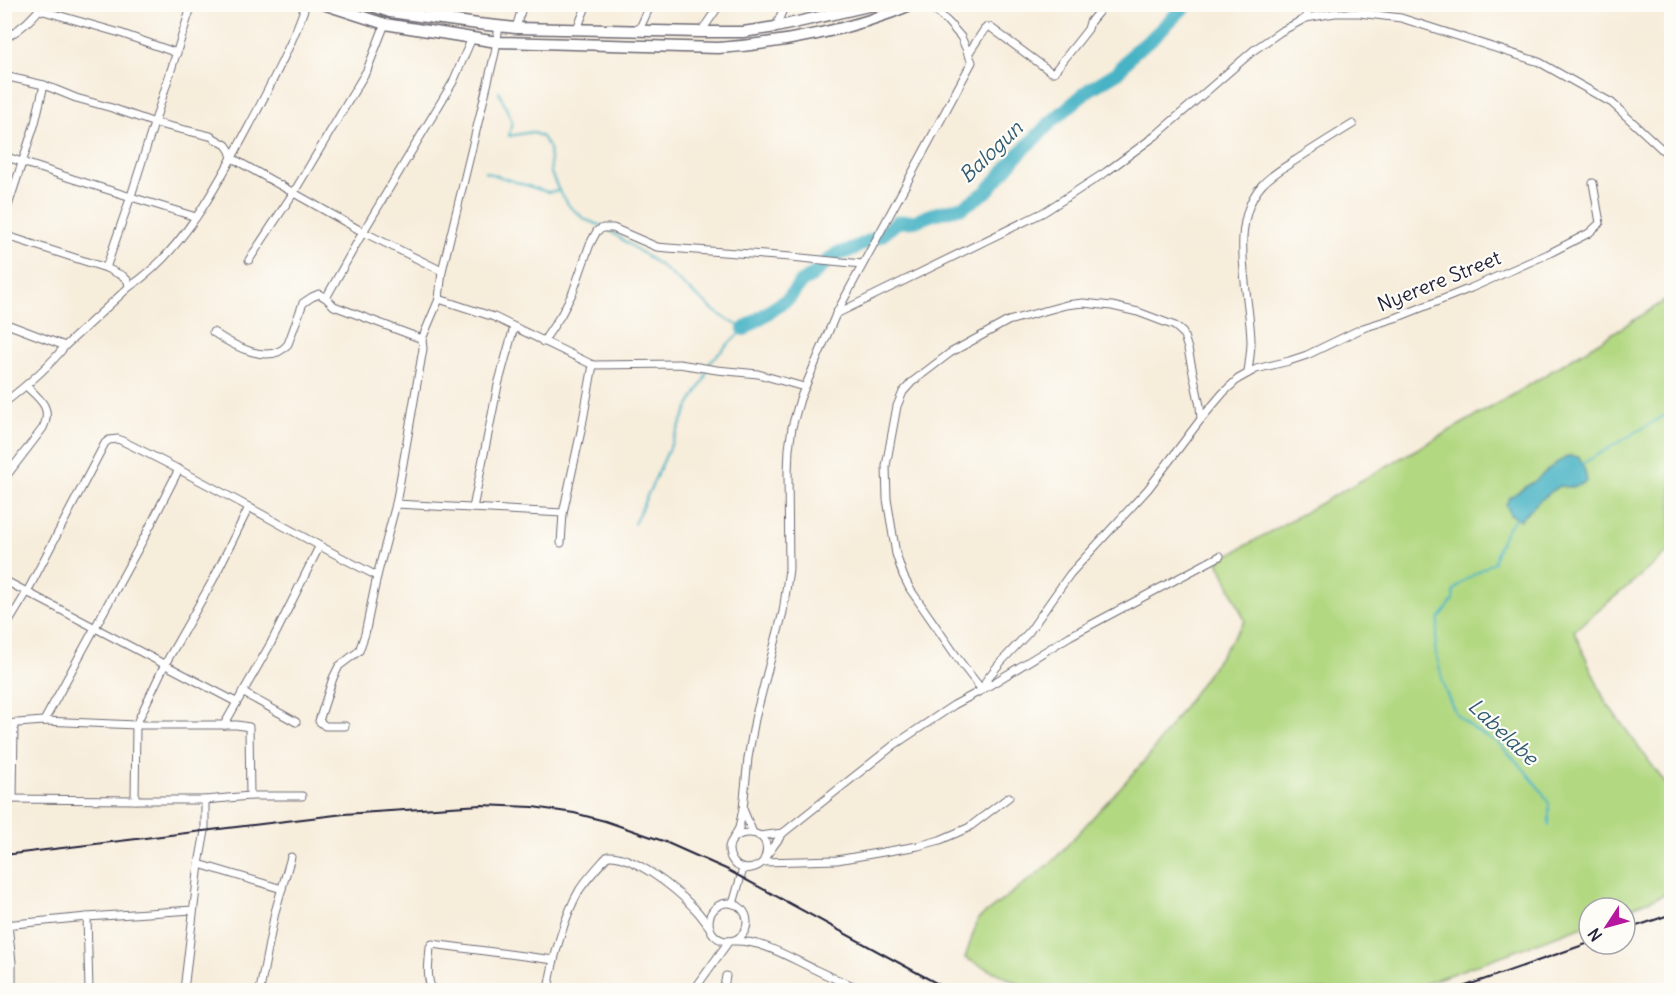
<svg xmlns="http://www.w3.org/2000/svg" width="1676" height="995" font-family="Delius,sans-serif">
<rect width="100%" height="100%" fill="#fdfcf7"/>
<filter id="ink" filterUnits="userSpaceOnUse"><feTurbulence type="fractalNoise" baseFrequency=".0167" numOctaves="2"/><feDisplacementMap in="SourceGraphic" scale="12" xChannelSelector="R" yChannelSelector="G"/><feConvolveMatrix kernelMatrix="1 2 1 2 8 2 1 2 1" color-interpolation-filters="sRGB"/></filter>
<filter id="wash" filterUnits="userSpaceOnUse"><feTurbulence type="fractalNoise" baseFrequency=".008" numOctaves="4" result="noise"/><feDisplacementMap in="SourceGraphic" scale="24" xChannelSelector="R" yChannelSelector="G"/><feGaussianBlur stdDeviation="1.35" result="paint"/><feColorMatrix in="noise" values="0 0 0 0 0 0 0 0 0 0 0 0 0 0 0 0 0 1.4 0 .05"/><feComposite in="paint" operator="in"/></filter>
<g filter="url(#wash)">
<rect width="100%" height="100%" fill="#f7eddb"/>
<path fill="#b2d881" stroke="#6a7d5e" stroke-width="1.5" d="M 1671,297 L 1671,550 L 1574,631 L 1605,701 L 1671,791 L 1671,892 L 1625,910 L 1625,908 L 1589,908 L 1589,924 L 1407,990 L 1026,990 L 1018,983 L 965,958 L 978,919 L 1051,863 L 1149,756 L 1245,621 L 1218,561 L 1513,395 Z"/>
<path fill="#47b3c5" stroke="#346a80" stroke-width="1.5" d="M 1569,456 L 1579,457 L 1585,471 L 1587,481 C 1576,488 1571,488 1559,486 L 1538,502 L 1520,520 L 1510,514 L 1506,504 L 1510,497 L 1535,481 L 1556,463 Z"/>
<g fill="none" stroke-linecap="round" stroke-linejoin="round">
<g stroke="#47b3c5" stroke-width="2">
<path d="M 499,92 L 512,121 L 509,136 L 532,132 L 542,137 L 549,148 L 551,173 L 559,191 L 570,207 L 586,220 L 602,226"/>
<path d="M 485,172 L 547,192 L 559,191"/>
<path d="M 610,231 L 662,267 L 717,313 L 744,329 L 710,362 L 704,380 L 688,408 L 634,524"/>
<path d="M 1580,465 L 1672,411"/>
<path d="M 1518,516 C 1505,528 1498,546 1494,562 L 1462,582 L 1454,591 L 1453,600 L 1439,619 L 1435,649 L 1445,690 L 1456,714 L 1475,730 L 1498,743 L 1522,767 L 1543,793 L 1549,804 L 1549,826"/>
</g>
<path stroke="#47b3c5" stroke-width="14" d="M 744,329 L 789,298 L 801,282 L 812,276 L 827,261 L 838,253 L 846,252 L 882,235 L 897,222 L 915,221 L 933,214 L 963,207 L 986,192 L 1017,156 L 1051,122 L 1090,89 L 1118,72 L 1135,51 L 1149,41 L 1187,4"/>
</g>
</g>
<g filter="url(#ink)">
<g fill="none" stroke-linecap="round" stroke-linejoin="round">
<g stroke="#6d6973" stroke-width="9">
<g id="minor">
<path d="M 40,10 L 120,33 L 177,53"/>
<path d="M 1306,18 L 1307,4"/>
<path d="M 446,20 L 453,4"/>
<path d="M 776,27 L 785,4"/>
<path d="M 516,28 L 523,4"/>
<path d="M 577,29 L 587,4"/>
<path d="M 639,30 L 651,4"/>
<path d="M 701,32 L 720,4"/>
<path d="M 4,39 C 19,30 34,18 43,4"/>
<path d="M 968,54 L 984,30 L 987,27 L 990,27 L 1051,72 L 1054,72 L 1081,38 L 1088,29 L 1090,22 L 1105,4"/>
<path d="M 4,76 L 44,85 L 76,98 L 112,108 L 155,123 L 210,136 L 226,145 L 230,151 L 232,158 L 363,232 L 442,271"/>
<path d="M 4,156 L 73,179 L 196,217"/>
<path d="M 4,218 L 35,123 L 44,85"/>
<path d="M 4,235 L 106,268 L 123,276 L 128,281 L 129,287 L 65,346 C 48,368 26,386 4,403"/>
<path d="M 249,260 L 294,192 L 367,70 L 385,24"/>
<path d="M 106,268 L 131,196 L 192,4"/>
<path d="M 129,287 C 185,252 225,171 256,113 C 274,78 293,42 306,4"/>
<path d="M 326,298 L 363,232 L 453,82 L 472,38"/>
<path d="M 439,299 L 494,317 L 593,365 L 679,364 L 717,370 L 758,374 L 804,387"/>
<path d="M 836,314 L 1044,212 L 1106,172 L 1155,136 L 1254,50 L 1280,32 L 1306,18 L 1335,13 L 1359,13 L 1401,18 L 1539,62 L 1612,103 L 1666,153 L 1672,161"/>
<path d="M 4,323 L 65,346"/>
<path d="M 213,332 C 232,345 270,367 288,344 L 303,303 L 312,297 L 319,294 L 326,298 L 334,306 L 422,339"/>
<path d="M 543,342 L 561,315 L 573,292 L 590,244 L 597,231 L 603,228 L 613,228 L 657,247 L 668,248 L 791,257 L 862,264"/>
<path d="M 1248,373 C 1249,362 1251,352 1251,341 C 1250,294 1227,224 1262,185 C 1272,174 1286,166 1299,158 C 1317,146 1335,135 1353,124"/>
<path d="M 1201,419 L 1200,406 L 1188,349 L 1183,333 L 1175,326 L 1138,312 L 1112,306 L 1083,303 L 1066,305 L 1008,321 L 950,353 L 912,382 L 903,392 L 897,406 L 886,466 L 887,499 L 896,554 L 903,575 L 910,589 L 961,663 L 982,690 L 1070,636 L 1220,556"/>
<path d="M 4,479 L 43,428 C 53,408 40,399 26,386"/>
<path d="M 396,504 L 563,513"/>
<path d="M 473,508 L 498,385 L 514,327"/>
<path d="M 561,543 L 563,513 L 581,431 L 593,365"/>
<path d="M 4,580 L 236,702"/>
<path d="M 4,630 L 27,592 L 105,443 L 109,440 L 118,439 C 207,481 290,532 377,576"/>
<path d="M 242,692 L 296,722"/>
<path d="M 44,721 L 145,536 L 179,469"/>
<path d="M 4,724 L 44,721 L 136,725 L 237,725 L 249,727 L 250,796"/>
<path d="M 224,725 L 271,643 L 319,547"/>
<path d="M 345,726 L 325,726 L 319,721 L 333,678 L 339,666 L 359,651 L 365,634 L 377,576 L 396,504 L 423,349 L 422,339 L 439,299 L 442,271 L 495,53 L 499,26"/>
<path d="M 4,799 L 135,800 L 205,800 L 250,796 L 302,796"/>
<path d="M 13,799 L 14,724"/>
<path d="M 135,800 L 136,725 L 164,666 L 213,580 L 249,507"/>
<path d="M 743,809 L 753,833"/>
<path d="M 759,836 L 783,833"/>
<path d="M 733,839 L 739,828 L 743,809 L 748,758 L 755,719 L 783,612 L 789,569 L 788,472 L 789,449 L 792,427 L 800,399 L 836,314 L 972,62 L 961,37 L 948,22 L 928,4"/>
<path d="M 766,856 L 783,833 L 894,745 L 954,705 L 982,690 L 987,679 L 1000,663 L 1029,632 L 1070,574 L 1148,489 L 1201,419 L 1223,393 L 1238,379 L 1256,369 L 1289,361 L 1307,355 L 1363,328 L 1398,317 L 1471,288 L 1548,254 L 1589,233 L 1600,223 L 1593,183"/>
<path d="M 763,862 C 782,822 717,826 731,858 C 738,872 753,871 763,862 L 837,860 L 918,846 L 940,840 L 968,828 L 1009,797"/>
<path d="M 199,864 L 282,889"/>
<circle cx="728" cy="922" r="19"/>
<path d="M 733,904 L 743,869"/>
<path d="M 87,917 L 89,990"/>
<path d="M 8,924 L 12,963 L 12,990"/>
<path d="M 4,925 L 87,917 L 193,910"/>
<path d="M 733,941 C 763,940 790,958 816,970 C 832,978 848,984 864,990"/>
<path d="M 184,990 L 199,864 L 205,831 L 205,800"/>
<path d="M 260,990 L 275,912 L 291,857"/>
<path d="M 432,990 C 426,977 429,962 430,947 L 432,944 L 554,960"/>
<path d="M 548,990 C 553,959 564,916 580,889 C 587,879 596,869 604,860 L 608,856 C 632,854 676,889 692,906 C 699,912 704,920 710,928"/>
<path d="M 694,990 L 729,941"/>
<path d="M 725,990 L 724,987 L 726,976"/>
</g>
</g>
<g stroke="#6d6973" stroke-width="13">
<g id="primary">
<path d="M 323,4 L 385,24 L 497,42 L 718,48 C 781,44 855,29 913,4"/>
<path d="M 367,4 L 390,12 L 478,24 L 516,28 L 701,32 L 743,32 L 776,27 L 877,4"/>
</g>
</g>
<use href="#minor" stroke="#fff" stroke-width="7"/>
<use href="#primary" stroke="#fff" stroke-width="10"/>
<g stroke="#22223b" stroke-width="2">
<path d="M 4,855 L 344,814 L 481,805 L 533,807 L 574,813 L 605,821 L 663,841 L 726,869 L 949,990"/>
<path d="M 1625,930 L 1672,914"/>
<path d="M 1454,990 L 1589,943"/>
</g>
</g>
</g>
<g text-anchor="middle" stroke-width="4.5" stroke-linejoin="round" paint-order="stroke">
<g font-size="20" fill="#22223b" stroke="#fdfcf7">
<text transform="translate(1439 281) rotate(-22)" y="7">Nyerere Street</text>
</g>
<g font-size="21" font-style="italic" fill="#315c72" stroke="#fdfcf7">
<text transform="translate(991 152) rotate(-44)" y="7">Balogun</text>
<text transform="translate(1503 732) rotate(43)" y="7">Labelabe</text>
</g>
</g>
<rect width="1676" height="995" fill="none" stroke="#fdfcf7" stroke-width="24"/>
<g transform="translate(1607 926) rotate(234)"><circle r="28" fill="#fdfcf7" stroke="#a5a5ac" stroke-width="1.5"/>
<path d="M0-4.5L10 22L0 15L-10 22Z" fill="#b5179e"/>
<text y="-9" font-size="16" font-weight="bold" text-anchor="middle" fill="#22223b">N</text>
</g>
</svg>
